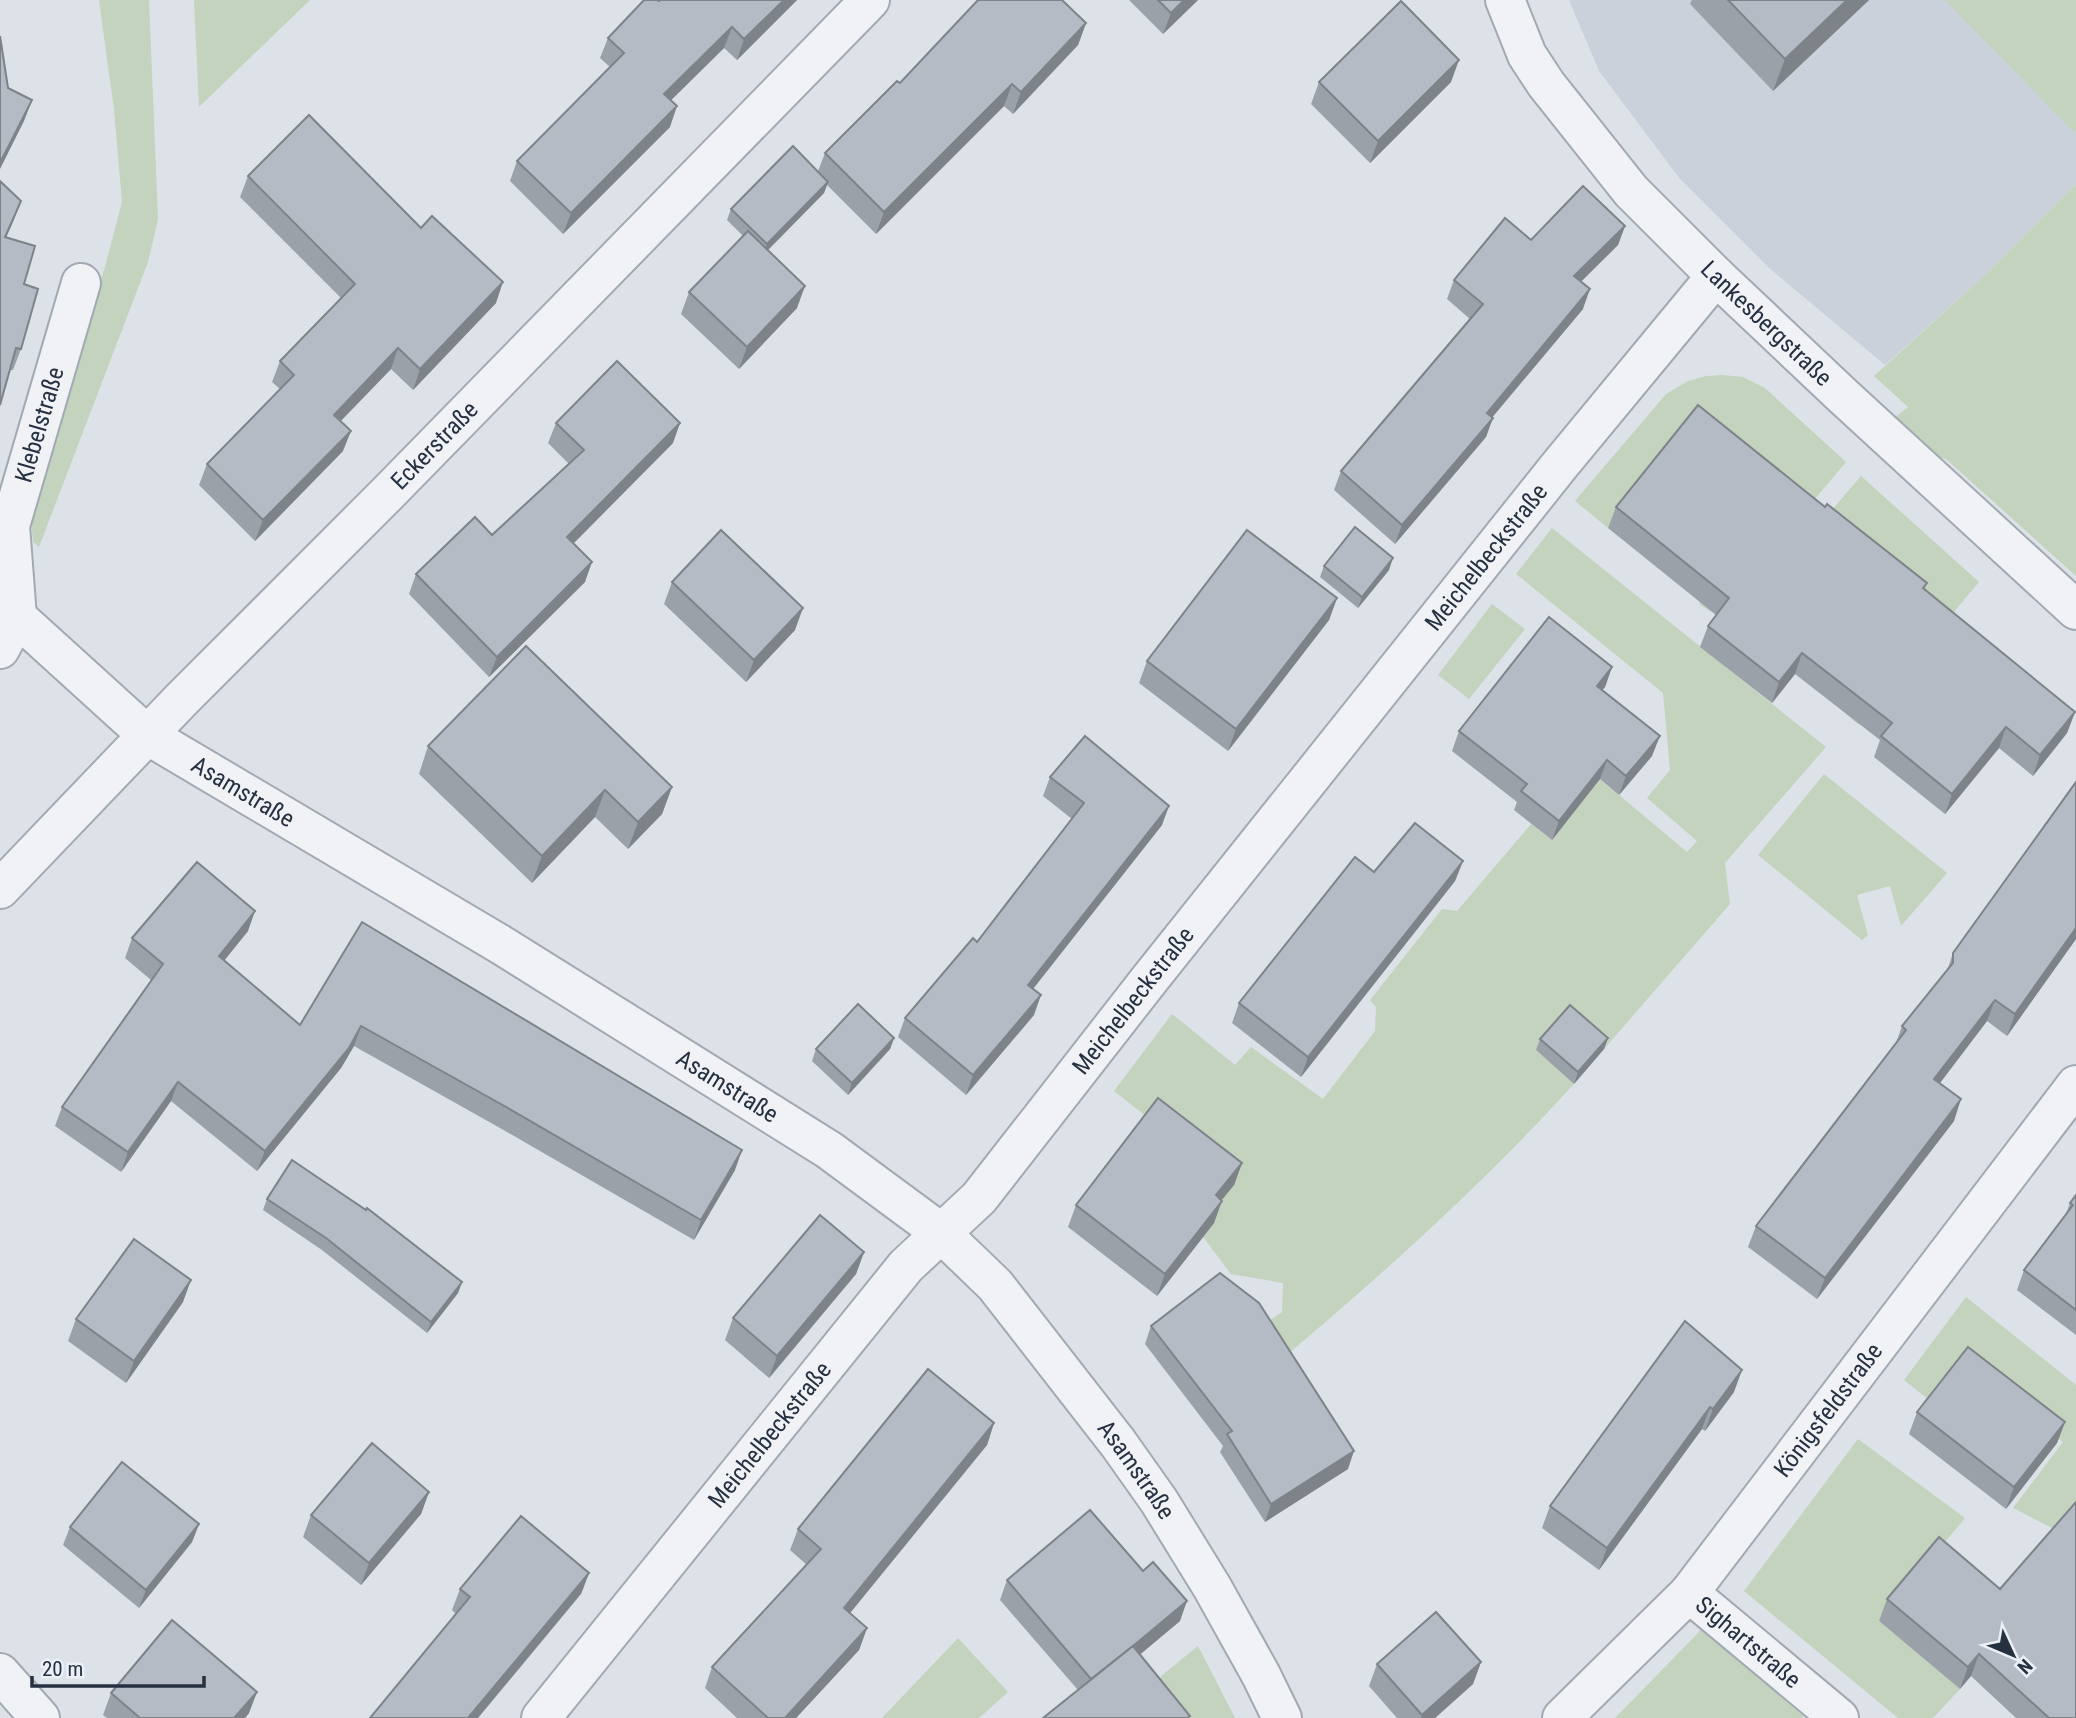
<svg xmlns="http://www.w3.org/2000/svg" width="2076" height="1718" font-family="'Roboto Condensed',sans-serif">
<rect width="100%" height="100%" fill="#dde2e8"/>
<path fill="#cad1da" d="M 1569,0 L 2051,0 L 2076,34 L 2076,184 L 1984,276 L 1885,365 L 1768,267 L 1680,179 L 1599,71 Z"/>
<g fill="#c3d3bd">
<path d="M 99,0 L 149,0 L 158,219 L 148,262 L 39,547 L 33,542 L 31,521 L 106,263 L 122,202 L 114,110 Z"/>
<path d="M 194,0 L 310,0 L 199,107 Z"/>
<path d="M 1945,0 L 2076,0 L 2076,134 Z"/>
<path d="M 2076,184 L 2076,576 L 1946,459 L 1931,455 L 1892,420 L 1908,407 L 1874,376 L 1984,276 Z"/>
<path d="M 1722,375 L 1743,377 L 1765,388 L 1846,462 L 1736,593 L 1711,612 L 1699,604 L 1780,504 L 1690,426 L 1608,528 L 1575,501 L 1666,394 L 1688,381 L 1706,376 Z"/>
<path d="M 1861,476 L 1979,582 L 1859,725 L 1838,707 L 1819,525 Z"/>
<path d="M 1552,528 L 1826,747 L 1725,863 L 1730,904 L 1604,1049 L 1536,1050 L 1574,1084 C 1482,1185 1381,1276 1276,1364 L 1260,1327 L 1282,1312 L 1283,1283 L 1231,1274 L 1203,1237 L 1214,1223 L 1208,1217 L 1233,1185 L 1114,1091 L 1172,1014 L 1235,1065 L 1251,1047 L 1323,1099 L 1375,1031 L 1376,1007 L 1370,1000 L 1442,909 L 1457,911 L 1531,824 L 1552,840 L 1600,779 L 1687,852 L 1697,841 L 1647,798 L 1670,770 L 1663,693 L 1516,574 Z"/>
<path d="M 1492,604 L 1525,629 L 1469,699 L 1438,675 Z"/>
<path d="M 1824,774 L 1947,873 L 1901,926 L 1890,886 L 1857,895 L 1868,935 L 1862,940 L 1758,855 Z"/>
<path d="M 1966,1297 L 2076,1385 L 2076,1529 L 2060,1532 L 2013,1508 L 2063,1442 L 1961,1360 L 1929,1400 L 1904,1380 Z"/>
<path d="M 1858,1439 L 1965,1518 L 1879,1621 L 1960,1689 L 1933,1718 L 1898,1718 L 1744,1591 Z"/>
<path d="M 1701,1630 L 1804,1716 L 1802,1718 L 1615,1718 Z"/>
<path d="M 958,1638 L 1008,1692 L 979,1718 L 882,1718 Z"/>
<path d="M 1198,1646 L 1235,1718 L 1178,1718 L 1159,1685 L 1161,1676 Z"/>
</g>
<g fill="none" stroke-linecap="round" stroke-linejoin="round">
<g stroke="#a2a9b2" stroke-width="42">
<g id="minor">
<path id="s1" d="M 1505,0 L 1527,55 L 1546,84 L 1631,191 L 1716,276 L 1843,396 L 2076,610"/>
<path id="s2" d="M 17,617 L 147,735 L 503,946 L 829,1150 L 940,1232 L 995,1285 L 1118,1443 L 1159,1501 L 1212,1587 L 1261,1675 L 1282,1718"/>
<path id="s3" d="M 0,649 L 17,617 L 10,526 L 81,283"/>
<path id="s4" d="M 0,889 L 181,700 L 387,494 L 870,0"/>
<path id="s5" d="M 1689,1593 L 1839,1718"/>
<path d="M 0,1673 L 40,1718"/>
<path id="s6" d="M 541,1718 L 906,1266 L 979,1198 L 1149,980 L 1559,466 L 1716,276"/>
<path id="s7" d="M 1562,1718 L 1689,1593 L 2076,1085"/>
</g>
</g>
<use href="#minor" stroke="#f0f2f6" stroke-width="38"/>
</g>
<g fill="#9ba1a9">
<path d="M 797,0 L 737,60 L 724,48 L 671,100 L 670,127 L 563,234 L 510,181 L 517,161 L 610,67 L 600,58 L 608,38 L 659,1 Z"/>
<path d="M 1129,0 L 1198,0 L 1163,34 Z"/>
<path d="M 1692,0 L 1869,0 L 1773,91 L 1690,4 Z"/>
<path d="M 1086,23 L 1078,45 L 1013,114 L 1004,106 L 876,234 L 827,185 L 824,193 L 768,250 L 797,308 L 739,369 L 681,314 L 689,292 L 743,236 L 727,220 L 731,209 L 818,171 L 825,153 L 900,83 Z"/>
<path d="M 1319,82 L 1451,82 L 1370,163 L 1311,104 Z"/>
<path d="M 248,176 L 496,303 L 413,390 L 391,369 L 341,421 L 343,451 L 255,541 L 199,485 L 207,464 L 280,389 L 272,382 L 280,361 L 341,298 L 240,197 Z"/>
<path d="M 0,181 L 21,201 L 6,237 L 24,284 L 21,349 L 13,370 L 10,370 Z"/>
<path d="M 1625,226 L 1618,245 L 1581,282 L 1583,309 L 1492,417 L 1486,437 L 1395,544 L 1334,490 L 1341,471 L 1470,319 L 1447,299 L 1454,280 L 1531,240 Z"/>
<path d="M 556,423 L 673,443 L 574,543 L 585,582 L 489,677 L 409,594 L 416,574 L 492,535 L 569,464 L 548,443 Z"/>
<path d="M 1616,507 L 1825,507 L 1927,583 L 1924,590 L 2075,712 L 2067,733 L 2033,776 L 1999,748 L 1945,814 L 1874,757 L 1880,740 L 1795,674 L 1772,703 L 1700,647 L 1708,626 L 1716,615 L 1608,528 Z"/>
<path d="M 1324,566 L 1389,570 L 1358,608 L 1320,577 Z"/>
<path d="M 672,582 L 795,630 L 746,682 L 664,604 Z"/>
<path d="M 1337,598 L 1329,620 L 1228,751 L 1139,683 L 1147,661 Z"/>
<path d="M 1612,667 L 1605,687 L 1602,690 L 1652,756 L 1619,795 L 1600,779 L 1552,840 L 1514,810 L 1517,802 L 1452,751 L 1459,731 Z"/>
<path d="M 428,746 L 672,787 L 662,814 L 628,849 L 595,817 L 532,883 L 419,774 Z"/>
<path d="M 1050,777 L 1162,825 L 1033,989 L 1034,1015 L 966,1095 L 898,1037 L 905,1018 L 977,942 L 1072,819 L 1043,796 Z"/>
<path d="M 2076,782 L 2076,939 L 2007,1036 L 1987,1021 L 1940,1083 L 1954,1121 L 1817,1299 L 1748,1247 L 1756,1226 L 1896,1043 L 1902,1026 L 1947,971 L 1953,953 Z"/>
<path d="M 1463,861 L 1455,881 L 1301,1077 L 1232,1023 L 1239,1003 L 1374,872 Z"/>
<path d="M 362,922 L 735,1170 L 694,1240 L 500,1128 L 354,1046 L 341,1068 L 257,1171 L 171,1101 L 121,1172 L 55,1126 L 62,1107 L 151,980 L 125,958 L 132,938 L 248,931 L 224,960 L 300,1025 Z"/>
<path d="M 894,1038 L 890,1049 L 848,1095 L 812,1061 L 816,1049 Z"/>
<path d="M 1608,1038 L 1604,1049 L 1574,1084 L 1536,1050 L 1540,1039 Z"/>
<path d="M 1242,1163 L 1234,1185 L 1221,1200 L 1214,1223 L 1157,1296 L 1068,1227 L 1076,1205 Z"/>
<path d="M 2076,1195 L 2076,1335 L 2017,1290 L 2024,1270 L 2065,1216 L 2070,1203 Z"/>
<path d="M 267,1199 L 462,1282 L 458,1293 L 427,1333 L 322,1250 L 263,1210 Z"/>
<path d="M 864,1252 L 856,1274 L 769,1378 L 725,1340 L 733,1318 Z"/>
<path d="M 183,1302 L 126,1383 L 68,1341 L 76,1319 Z"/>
<path d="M 1151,1326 L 1348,1469 L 1265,1522 L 1220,1452 L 1223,1446 L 1145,1344 Z"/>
<path d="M 1734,1392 L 1705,1431 L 1702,1429 L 1599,1570 L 1542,1528 L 1550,1506 Z"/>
<path d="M 1917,1412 L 2065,1422 L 2057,1443 L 2006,1509 L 1909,1434 Z"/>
<path d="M 994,1423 L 987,1445 L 850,1613 L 867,1628 L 859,1650 L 796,1718 L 737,1718 L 705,1688 L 712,1667 L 807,1565 L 790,1550 L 798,1529 Z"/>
<path d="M 429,1492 L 421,1514 L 361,1585 L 303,1537 L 311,1515 Z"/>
<path d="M 199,1524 L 192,1542 L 139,1608 L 63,1545 L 70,1527 Z"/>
<path d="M 1939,1537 L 2076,1718 L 2016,1718 L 1971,1676 L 1960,1689 L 1879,1621 L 1887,1599 Z"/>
<path d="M 589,1573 L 581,1594 L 456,1614 L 452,1610 L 460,1589 Z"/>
<path d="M 1007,1580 L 1180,1621 L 1140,1654 L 1078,1690 L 1000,1600 Z"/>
<path d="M 1481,1662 L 1473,1684 L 1435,1718 L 1397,1718 L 1369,1686 L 1377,1664 Z"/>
<path d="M 111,1693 L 249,1713 L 245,1718 L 107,1718 L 103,1715 Z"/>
</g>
<g fill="#7e838a">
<path d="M 784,0 L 797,0 L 737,60 L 744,39 Z"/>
<path d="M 1184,0 L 1198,0 L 1163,34 L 1171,13 Z"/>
<path d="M 1847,0 L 1869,0 L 1773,91 L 1785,59 Z"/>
<path d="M 1086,23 L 1078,45 L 1013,114 L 1021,92 Z"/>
<path d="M 732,27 L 724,48 L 657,114 L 664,94 Z"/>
<path d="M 1459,60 L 1451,82 L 1370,163 L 1378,141 Z"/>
<path d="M 1012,84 L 1004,106 L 876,234 L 884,212 Z"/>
<path d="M 32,100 L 24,121 L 0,169 L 0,163 Z"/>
<path d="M 677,106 L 670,127 L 563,234 L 571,213 Z"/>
<path d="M 828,182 L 824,193 L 763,255 L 767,244 Z"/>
<path d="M 21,201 L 13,222 L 0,251 L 5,237 Z"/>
<path d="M 1625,226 L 1618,245 L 1567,295 L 1574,276 Z"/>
<path d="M 503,282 L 496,303 L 413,390 L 420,369 Z"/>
<path d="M 805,286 L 797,308 L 739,369 L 747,347 Z"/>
<path d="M 1590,289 L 1583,309 L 1480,432 L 1487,413 Z"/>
<path d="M 398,348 L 391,369 L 327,435 L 334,415 Z"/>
<path d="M 1493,418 L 1486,437 L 1395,544 L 1402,525 Z"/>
<path d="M 680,423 L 673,443 L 560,557 L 567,537 Z"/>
<path d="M 351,431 L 343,451 L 255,541 L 263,520 Z"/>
<path d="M 1393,558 L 1389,570 L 1358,608 L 1362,597 Z"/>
<path d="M 592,562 L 585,582 L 489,677 L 497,657 Z"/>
<path d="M 1337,598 L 1329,620 L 1228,751 L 1236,729 Z"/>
<path d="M 803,608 L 795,630 L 746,682 L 754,660 Z"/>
<path d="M 1802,653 L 1795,674 L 1772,703 L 1779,682 Z"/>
<path d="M 1612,667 L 1605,687 L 1590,705 L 1597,686 Z"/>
<path d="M 2075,712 L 2067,733 L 2033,776 L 2040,755 Z"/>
<path d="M 2006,727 L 1999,748 L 1945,814 L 1952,794 Z"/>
<path d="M 1660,736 L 1652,756 L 1619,795 L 1626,776 Z"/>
<path d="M 1607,760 L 1600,779 L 1552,840 L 1559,821 Z"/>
<path d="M 672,787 L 662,814 L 628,849 L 638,822 Z"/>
<path d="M 605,790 L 595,817 L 532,883 L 542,856 Z"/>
<path d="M 1169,806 L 1162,825 L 1021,1004 L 1028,985 Z"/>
<path d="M 1463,861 L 1455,881 L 1301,1077 L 1308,1057 Z"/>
<path d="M 255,911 L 248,931 L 212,976 L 219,956 Z"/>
<path d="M 2076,928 L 2076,939 L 2007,1036 L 2015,1014 Z"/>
<path d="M 1041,995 L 1034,1015 L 966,1095 L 973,1075 Z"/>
<path d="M 1995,1000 L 1987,1021 L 1927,1100 L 1934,1079 Z"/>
<path d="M 361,1026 L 354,1046 L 341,1068 L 257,1171 L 265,1151 Z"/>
<path d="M 894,1038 L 890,1049 L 848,1095 L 852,1083 Z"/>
<path d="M 1608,1038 L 1604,1049 L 1574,1084 L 1578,1072 Z"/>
<path d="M 178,1082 L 171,1101 L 121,1172 L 128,1152 Z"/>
<path d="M 1961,1099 L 1954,1121 L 1817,1299 L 1825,1278 Z"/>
<path d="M 742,1150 L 735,1170 L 694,1240 L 701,1220 Z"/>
<path d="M 1242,1163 L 1234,1185 L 1208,1217 L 1216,1195 Z"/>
<path d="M 1222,1201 L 1214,1223 L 1157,1296 L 1165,1274 Z"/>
<path d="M 864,1252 L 856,1274 L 769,1378 L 777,1356 Z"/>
<path d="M 191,1280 L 183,1302 L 126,1383 L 134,1361 Z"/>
<path d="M 462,1282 L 458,1293 L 427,1333 L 431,1322 Z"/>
<path d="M 1742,1370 L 1734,1392 L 1705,1431 L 1713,1409 Z"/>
<path d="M 1710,1407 L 1702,1429 L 1599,1570 L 1607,1548 Z"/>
<path d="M 2065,1422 L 2057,1443 L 2006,1509 L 2014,1487 Z"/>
<path d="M 994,1423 L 987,1445 L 837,1629 L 844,1608 Z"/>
<path d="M 1354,1451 L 1348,1469 L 1265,1522 L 1271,1504 Z"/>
<path d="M 429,1492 L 421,1514 L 361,1585 L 369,1563 Z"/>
<path d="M 199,1524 L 192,1542 L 139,1608 L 146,1590 Z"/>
<path d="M 589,1573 L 581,1594 L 478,1718 L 468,1718 Z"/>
<path d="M 1187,1601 L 1180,1621 L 1086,1700 L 1093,1681 Z"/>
<path d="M 867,1628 L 859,1650 L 796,1718 L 785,1718 Z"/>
<path d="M 1979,1654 L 1971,1676 L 1960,1689 L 1968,1667 Z"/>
<path d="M 1481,1662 L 1473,1684 L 1435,1718 L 1421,1718 L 1422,1715 Z"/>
<path d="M 257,1692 L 249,1713 L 245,1718 L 234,1718 Z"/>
</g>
<g fill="#b4bbc5" stroke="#7e838a" stroke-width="2">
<path d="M 644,0 L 657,0 L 659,1 L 660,0 L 784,0 L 744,39 L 732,27 L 664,94 L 677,106 L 571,213 L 517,161 L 624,53 L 608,38 Z"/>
<path d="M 978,0 L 1062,0 L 1086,23 L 1021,92 L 1012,84 L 884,212 L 825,153 L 897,81 L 900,83 Z"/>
<path d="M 1158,0 L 1184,0 L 1171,13 Z"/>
<path d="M 1728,0 L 1847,0 L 1785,59 Z"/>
<path d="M 1401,1 L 1459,60 L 1378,141 L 1319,82 Z"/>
<path d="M 0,36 L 8,88 L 32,100 L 0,163 Z"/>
<path d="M 309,115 L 421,228 L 432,216 L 503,282 L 420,369 L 398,348 L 334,415 L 351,431 L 263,520 L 207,464 L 294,375 L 280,361 L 355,284 L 248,176 Z"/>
<path d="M 793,146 L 828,182 L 767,244 L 731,209 Z"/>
<path d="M 0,181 L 21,201 L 5,237 L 35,246 L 24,284 L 38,289 L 21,349 L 16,348 L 0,405 Z"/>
<path d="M 1583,186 L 1625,226 L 1574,276 L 1590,289 L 1487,413 L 1493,418 L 1402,525 L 1341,471 L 1483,304 L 1454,280 L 1505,218 L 1531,240 Z"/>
<path d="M 748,231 L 805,286 L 747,347 L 689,292 Z"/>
<path d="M 617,361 L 680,423 L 567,537 L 592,562 L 497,657 L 416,574 L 475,517 L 492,535 L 584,450 L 556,423 Z"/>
<path d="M 1698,405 L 1825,507 L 1827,504 L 1927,583 L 1923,588 L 2075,712 L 2040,755 L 2006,727 L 1952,794 L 1881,736 L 1892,723 L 1802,653 L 1779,682 L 1708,626 L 1729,598 L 1616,507 Z"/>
<path d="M 1355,527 L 1393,558 L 1362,597 L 1324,566 Z"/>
<path d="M 721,530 L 803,608 L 754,660 L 672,582 Z"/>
<path d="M 1247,530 L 1337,598 L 1236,729 L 1147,661 Z"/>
<path d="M 1549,617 L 1612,667 L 1597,686 L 1660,736 L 1626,776 L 1607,760 L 1559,821 L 1521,791 L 1527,784 L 1459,731 Z"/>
<path d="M 526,646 L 672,787 L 638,822 L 605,790 L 542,856 L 428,746 Z"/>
<path d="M 1085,736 L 1169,806 L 1028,985 L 1041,995 L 973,1075 L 905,1018 L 973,938 L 977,942 L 1084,803 L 1050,777 Z"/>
<path d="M 2076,782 L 2076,928 L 2015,1014 L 1995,1000 L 1934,1079 L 1961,1099 L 1825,1278 L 1756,1226 L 1906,1030 L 1902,1026 L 1953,963 L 1953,953 Z"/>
<path d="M 1415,823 L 1463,861 L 1308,1057 L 1239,1003 L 1355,857 L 1374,872 Z"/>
<path d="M 197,862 L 255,911 L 219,956 L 300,1025 L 362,922 L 742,1150 L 701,1220 L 508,1108 L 361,1026 L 349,1048 L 265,1151 L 178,1082 L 128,1152 L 62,1107 L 163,964 L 132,938 Z"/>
<path d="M 858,1004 L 894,1038 L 852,1083 L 816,1049 Z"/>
<path d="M 1570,1005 L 1608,1038 L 1578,1072 L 1540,1039 Z"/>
<path d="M 1158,1098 L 1242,1163 L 1216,1195 L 1222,1201 L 1165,1274 L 1076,1205 Z"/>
<path d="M 292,1160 L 366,1210 L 367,1208 L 462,1282 L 431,1322 L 326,1238 L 267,1199 Z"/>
<path d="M 2076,1195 L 2076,1310 L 2024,1270 L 2073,1205 L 2070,1203 Z"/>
<path d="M 820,1215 L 864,1252 L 777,1356 L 733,1318 Z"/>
<path d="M 134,1239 L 191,1280 L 134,1361 L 76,1319 Z"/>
<path d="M 1220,1273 L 1259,1303 L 1354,1451 L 1271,1504 L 1227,1434 L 1232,1431 L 1151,1326 Z"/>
<path d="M 1685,1321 L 1742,1370 L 1713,1409 L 1710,1407 L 1607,1548 L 1550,1506 Z"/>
<path d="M 1968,1347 L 2065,1422 L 2014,1487 L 1917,1412 Z"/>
<path d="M 928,1369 L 994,1423 L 844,1608 L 867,1628 L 785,1718 L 768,1718 L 712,1667 L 821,1549 L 798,1529 Z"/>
<path d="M 372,1443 L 429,1492 L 369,1563 L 311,1515 Z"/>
<path d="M 122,1462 L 199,1524 L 146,1590 L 70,1527 Z"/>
<path d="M 2076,1502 L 2076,1718 L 2049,1718 L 1979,1654 L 1968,1667 L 1887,1599 L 1939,1537 L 2000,1589 Z"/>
<path d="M 1090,1510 L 1143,1571 L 1153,1562 L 1187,1601 L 1133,1646 L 1091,1679 L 1007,1580 Z"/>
<path d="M 521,1516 L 589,1573 L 468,1718 L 370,1718 L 470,1597 L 460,1589 Z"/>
<path d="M 1436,1612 L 1481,1662 L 1422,1715 L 1377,1664 Z"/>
<path d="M 172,1620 L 257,1692 L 234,1718 L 140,1718 L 111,1693 Z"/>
<path d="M 1133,1646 L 1190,1716 L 1187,1718 L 1043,1718 Z"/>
</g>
<g text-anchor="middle" stroke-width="7" stroke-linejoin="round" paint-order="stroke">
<g font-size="24" fill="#253040" stroke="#ecf0f6">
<text dy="8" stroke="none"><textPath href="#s1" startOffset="420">Lankesbergstraße</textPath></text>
<text dy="8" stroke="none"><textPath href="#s3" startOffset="233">Klebelstraße</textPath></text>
<text dy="8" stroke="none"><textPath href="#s4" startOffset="621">Eckerstraße</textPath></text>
<text dy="8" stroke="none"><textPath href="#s6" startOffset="1498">Meichelbeckstraße</textPath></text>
<text dy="8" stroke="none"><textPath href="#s2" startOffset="287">Asamstraße</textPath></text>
<text dy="8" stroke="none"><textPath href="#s6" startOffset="931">Meichelbeckstraße</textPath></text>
<text dy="8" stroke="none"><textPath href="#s2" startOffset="854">Asamstraße</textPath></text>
<text dy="8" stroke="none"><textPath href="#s7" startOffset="408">Königsfeldstraße</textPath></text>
<text dy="8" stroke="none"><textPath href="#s6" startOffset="364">Meichelbeckstraße</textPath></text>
<text dy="8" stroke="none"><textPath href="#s2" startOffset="1421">Asamstraße</textPath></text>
<text dy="8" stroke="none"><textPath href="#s5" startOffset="77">Sighartstraße</textPath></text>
</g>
</g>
<g transform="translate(2013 1655) rotate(134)" stroke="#ecf0f6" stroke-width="5" paint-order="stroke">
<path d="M0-5L12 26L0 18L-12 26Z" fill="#253040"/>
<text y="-10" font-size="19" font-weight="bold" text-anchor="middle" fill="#253040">N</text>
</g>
<path d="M32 1676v10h172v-10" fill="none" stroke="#253040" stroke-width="3.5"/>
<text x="42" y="1676" font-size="21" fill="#253040" stroke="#ecf0f6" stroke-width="5" paint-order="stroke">20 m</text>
</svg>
